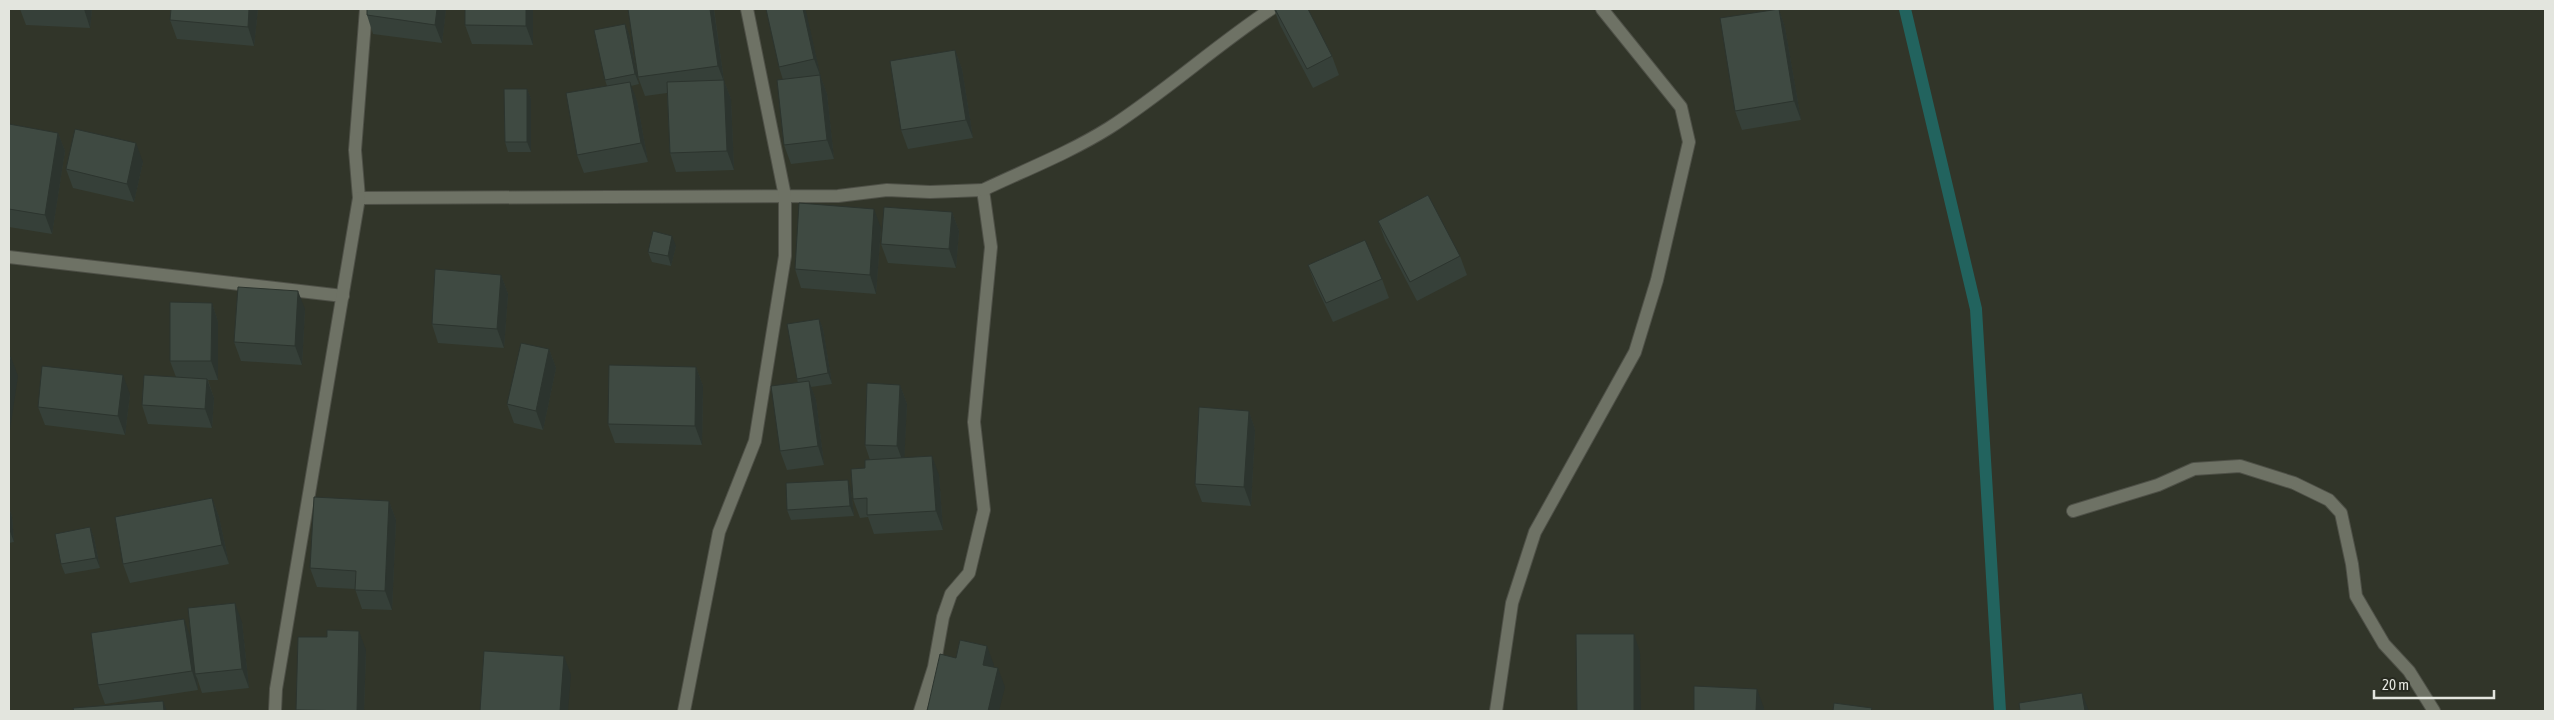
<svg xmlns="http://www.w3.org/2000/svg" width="2554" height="720" font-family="'Asap Condensed',sans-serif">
<rect width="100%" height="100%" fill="#313529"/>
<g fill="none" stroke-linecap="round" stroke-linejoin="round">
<path stroke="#22635e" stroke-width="12" d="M 1905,9 L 1976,309 L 2000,711"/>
<g stroke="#4e5047" stroke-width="14">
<g id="minor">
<path d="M 366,9 L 355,150 L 359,198 L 838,196 L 887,190 L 930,192 L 983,190 L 991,247 L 974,422 L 984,510 L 969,573 L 951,594 L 943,617 L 934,667 L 920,711"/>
<path d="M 983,190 C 1025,170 1069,153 1109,128 C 1165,92 1215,46 1271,9"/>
<path d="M 9,257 L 343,296"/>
<path d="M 2073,511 L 2158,485 L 2194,469 L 2240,466 L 2294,483 L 2329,500 L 2341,513 L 2352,564 L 2356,596 L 2384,644 L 2409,671 L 2434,711"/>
<path d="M 275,711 L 276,689 L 359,198"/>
<path d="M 684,711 L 719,532 L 755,441 L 785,256 L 785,196 L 747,9"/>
<path d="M 1496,711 L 1512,603 L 1535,532 L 1635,352 L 1657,280 L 1689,142 L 1681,107 L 1602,9"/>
</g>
</g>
<use href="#minor" stroke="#6e7265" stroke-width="12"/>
</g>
<g fill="#364039">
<path d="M 20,9 L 92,9 L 90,28 L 26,25 Z"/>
<path d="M 171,9 L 258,9 L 254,46 L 177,39 L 170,20 Z"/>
<path d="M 367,9 L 446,9 L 442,43 L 373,34 L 367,15 Z"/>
<path d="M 465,9 L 533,9 L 533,45 L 472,44 L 465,25 Z"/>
<path d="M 628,9 L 714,9 L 724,81 L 731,99 L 734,170 L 676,172 L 670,153 L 667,93 L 645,96 L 638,77 Z"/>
<path d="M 766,9 L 805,9 L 821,78 L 827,94 L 834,159 L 791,164 L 784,145 L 783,80 L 779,67 Z"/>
<path d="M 1274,9 L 1332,56 L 1339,75 L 1313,88 L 1280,25 Z"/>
<path d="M 1779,9 L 1785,28 L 1801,120 L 1742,130 L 1735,111 Z"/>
<path d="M 625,24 L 629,34 L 639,84 L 631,86 L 637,101 L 648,162 L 584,173 L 577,155 L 607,86 L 605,80 Z"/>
<path d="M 955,50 L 962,69 L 973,138 L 908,149 L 901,130 Z"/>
<path d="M 527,89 L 531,99 L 531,152 L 508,152 L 505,142 Z"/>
<path d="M 9,124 L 58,133 L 65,151 L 52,234 L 9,227 Z"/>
<path d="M 143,162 L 134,202 L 73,188 L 66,169 Z"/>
<path d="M 952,212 L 959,231 L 956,268 L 888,263 L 881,244 Z"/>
<path d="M 1378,221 L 1460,256 L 1467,275 L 1417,301 L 1385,240 Z"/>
<path d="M 881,228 L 876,294 L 801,288 L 795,269 Z"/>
<path d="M 676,246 L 671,266 L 652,262 L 648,252 Z"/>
<path d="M 1308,265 L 1382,279 L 1389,298 L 1333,322 L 1315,284 Z"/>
<path d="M 501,275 L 508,294 L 504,348 L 438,343 L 432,324 Z"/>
<path d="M 212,303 L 218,322 L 218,380 L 208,380 L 214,398 L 212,428 L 148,424 L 142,405 L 176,377 L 170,361 Z"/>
<path d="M 305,309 L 302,365 L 241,361 L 234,342 Z"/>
<path d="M 819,319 L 823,329 L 832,384 L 811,387 L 816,400 L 824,465 L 787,470 L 780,451 L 798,383 L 797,379 Z"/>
<path d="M 549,349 L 556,368 L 543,430 L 514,423 L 507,404 Z"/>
<path d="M 696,367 L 703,386 L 702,445 L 615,443 L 608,424 Z"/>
<path d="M 900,385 L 907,404 L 904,458 L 939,475 L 943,530 L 874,534 L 868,517 L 860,518 L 853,499 L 870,460 L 865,445 Z"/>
<path d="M 130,394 L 125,435 L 45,425 L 38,407 Z"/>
<path d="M 1249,411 L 1255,430 L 1251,506 L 1202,502 L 1195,484 Z"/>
<path d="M 851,490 L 854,516 L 791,520 L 787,510 Z"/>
<path d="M 212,498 L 219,517 L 229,564 L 130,583 L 123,564 Z"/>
<path d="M 389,501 L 396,520 L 392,610 L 362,609 L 355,589 L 317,587 L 310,568 Z"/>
<path d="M 9,508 L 12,517 L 14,542 L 9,543 Z"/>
<path d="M 90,527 L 94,538 L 100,568 L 65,574 L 61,564 Z"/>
<path d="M 242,622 L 249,688 L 202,693 L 197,678 L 198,690 L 105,704 L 98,685 L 191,638 L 193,655 Z"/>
<path d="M 366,650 L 364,711 L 296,711 L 296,710 Z"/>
</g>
<g fill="#2c342e">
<path d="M 84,9 L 92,9 L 90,28 Z"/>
<path d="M 249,9 L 258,9 L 254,46 L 248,27 Z"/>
<path d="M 437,9 L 446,9 L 442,43 L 435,25 Z"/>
<path d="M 526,9 L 533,9 L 533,45 L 526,26 Z"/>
<path d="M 710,9 L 714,9 L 714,11 L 724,81 L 731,99 L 734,170 L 727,151 L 724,82 L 718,66 Z"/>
<path d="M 803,9 L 805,9 L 806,11 L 821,78 L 814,59 Z"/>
<path d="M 1779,9 L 1785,28 L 1801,120 L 1794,101 Z"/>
<path d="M 625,24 L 629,34 L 639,84 L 635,74 Z"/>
<path d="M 955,50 L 962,69 L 973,138 L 966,120 Z"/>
<path d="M 820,75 L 827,94 L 834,159 L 827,140 Z"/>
<path d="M 630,82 L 637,101 L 648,162 L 641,143 Z"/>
<path d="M 527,89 L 531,99 L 531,152 L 527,142 Z"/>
<path d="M 58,133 L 65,151 L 52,234 L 45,215 Z"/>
<path d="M 136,143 L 143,162 L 134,202 L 127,184 Z"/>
<path d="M 874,209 L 881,228 L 876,294 L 870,275 Z"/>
<path d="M 952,212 L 959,231 L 956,268 L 949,249 Z"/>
<path d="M 672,236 L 676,246 L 671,266 L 668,256 Z"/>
<path d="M 501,275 L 508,294 L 504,348 L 497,329 Z"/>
<path d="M 298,291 L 305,309 L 302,365 L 295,346 Z"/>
<path d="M 212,303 L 218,322 L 218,380 L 211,361 Z"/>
<path d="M 819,319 L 823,329 L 832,384 L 828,373 Z"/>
<path d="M 549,349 L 556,368 L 543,430 L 536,411 Z"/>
<path d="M 11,357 L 18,376 L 9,436 L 9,372 Z"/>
<path d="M 696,367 L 703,386 L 702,445 L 695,426 Z"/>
<path d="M 123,375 L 130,394 L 125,435 L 118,416 Z"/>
<path d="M 207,379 L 214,398 L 212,428 L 205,409 Z"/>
<path d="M 809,381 L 816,400 L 824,465 L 818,446 Z"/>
<path d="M 900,385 L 907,404 L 904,465 L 897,446 Z"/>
<path d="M 1249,411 L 1255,430 L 1251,506 L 1244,487 Z"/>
<path d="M 932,456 L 939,475 L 943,530 L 936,511 Z"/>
<path d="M 848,480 L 851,490 L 854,516 L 850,506 Z"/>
<path d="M 212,498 L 219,517 L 229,564 L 222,545 Z"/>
<path d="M 389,501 L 396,520 L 392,610 L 385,591 Z"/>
<path d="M 9,508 L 12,517 L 14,542 L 9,529 Z"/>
<path d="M 90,527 L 94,538 L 100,568 L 96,558 Z"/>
<path d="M 235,603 L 242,622 L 249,688 L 242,669 Z"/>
<path d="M 184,619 L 191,638 L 196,674 L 195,674 L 197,678 L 198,690 L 192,671 Z"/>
<path d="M 359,631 L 366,650 L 364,711 L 357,711 Z"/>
<path d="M 1634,634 L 1640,652 L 1641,711 L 1634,711 Z"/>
<path d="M 987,646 L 994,665 L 990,684 L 983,665 Z"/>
<path d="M 564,656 L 571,675 L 568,711 L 560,711 Z"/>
<path d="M 998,668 L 1005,687 L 999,711 L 988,711 Z"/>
<path d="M 1757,689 L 1764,708 L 1764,711 L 1756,711 Z"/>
<path d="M 2082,693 L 2089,711 L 2085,711 Z"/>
<path d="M 163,701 L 167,711 L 164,711 Z"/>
</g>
<g fill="#3f4a42" stroke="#2c342e">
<path d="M 171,9 L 249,9 L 248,27 L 170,20 Z"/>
<path d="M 367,9 L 437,9 L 435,25 L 367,15 Z"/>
<path d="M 465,9 L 526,9 L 526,26 L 465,25 Z"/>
<path d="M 628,9 L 710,9 L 718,66 L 638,77 Z"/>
<path d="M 766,9 L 803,9 L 814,59 L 779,67 Z"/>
<path d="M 1275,9 L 1308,9 L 1332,56 L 1307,69 Z"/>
<path d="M 1779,9 L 1794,101 L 1735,111 L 1720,18 Z"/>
<path d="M 625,24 L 635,74 L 605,80 L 594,30 Z"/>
<path d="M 955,50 L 966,120 L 901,130 L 890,61 Z"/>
<path d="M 820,75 L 827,140 L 784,145 L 777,80 Z"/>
<path d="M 724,80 L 727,151 L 670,153 L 667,82 Z"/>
<path d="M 630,82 L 641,143 L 577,155 L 566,93 Z"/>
<path d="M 504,89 L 527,89 L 527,142 L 505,142 Z"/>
<path d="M 9,124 L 58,133 L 45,215 L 9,209 Z"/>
<path d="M 75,129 L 136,143 L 127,184 L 66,169 Z"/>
<path d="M 1428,195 L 1460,256 L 1410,282 L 1378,221 Z"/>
<path d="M 799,203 L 874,209 L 870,275 L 795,269 Z"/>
<path d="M 884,207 L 952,212 L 949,249 L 881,244 Z"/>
<path d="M 653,231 L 672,236 L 668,256 L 648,252 Z"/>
<path d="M 1365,240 L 1382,279 L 1326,303 L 1308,265 Z"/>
<path d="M 435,269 L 501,275 L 497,329 L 432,324 Z"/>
<path d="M 238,287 L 298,291 L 295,346 L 234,342 Z"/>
<path d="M 170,302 L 212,303 L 211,361 L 170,361 Z"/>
<path d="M 819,319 L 828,373 L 797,379 L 787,324 Z"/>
<path d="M 521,343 L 549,349 L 536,411 L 507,404 Z"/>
<path d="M 9,357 L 11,357 L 9,372 Z"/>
<path d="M 609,365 L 696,367 L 695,426 L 608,424 Z"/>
<path d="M 42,366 L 123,375 L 118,416 L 38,407 Z"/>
<path d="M 144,375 L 207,379 L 205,409 L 142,405 Z"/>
<path d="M 809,381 L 818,446 L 780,451 L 771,386 Z"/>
<path d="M 867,383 L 900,385 L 897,446 L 865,445 Z"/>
<path d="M 1199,407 L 1249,411 L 1244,487 L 1195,484 Z"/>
<path d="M 932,456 L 936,511 L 867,515 L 867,498 L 853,499 L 851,469 L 865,468 L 865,460 Z"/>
<path d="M 848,480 L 850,506 L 787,510 L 786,483 Z"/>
<path d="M 314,497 L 389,501 L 385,591 L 355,590 L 356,571 L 310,568 Z"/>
<path d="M 212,498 L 222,545 L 123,564 L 115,517 Z"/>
<path d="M 90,527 L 96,558 L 61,564 L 55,534 Z"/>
<path d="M 235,603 L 242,669 L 195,674 L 188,608 Z"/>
<path d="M 184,619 L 192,671 L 98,685 L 91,633 Z"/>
<path d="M 327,630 L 359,631 L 357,711 L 296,710 L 298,637 L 327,637 Z"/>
<path d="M 1576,634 L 1634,634 L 1634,711 L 1577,711 Z"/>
<path d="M 960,640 L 987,646 L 983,665 L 998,668 L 988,711 L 927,711 L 940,654 L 956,658 Z"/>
<path d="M 484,651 L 564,656 L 560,711 L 480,711 Z"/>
<path d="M 1694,686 L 1757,689 L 1756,711 L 1694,711 Z"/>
<path d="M 2082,693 L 2085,711 L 2020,711 L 2019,703 Z"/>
<path d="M 163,701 L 164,711 L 74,711 L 73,708 Z"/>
<path d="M 1834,703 L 1872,708 L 1871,711 L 1833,711 Z"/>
</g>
<rect width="2554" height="720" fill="none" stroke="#e3e5de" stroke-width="20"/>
<path d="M2374 690v8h120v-8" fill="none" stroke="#e3e5de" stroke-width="2.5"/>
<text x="2382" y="690" font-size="15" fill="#e3e5de" stroke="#272a20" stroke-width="4" paint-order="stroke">20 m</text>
</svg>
